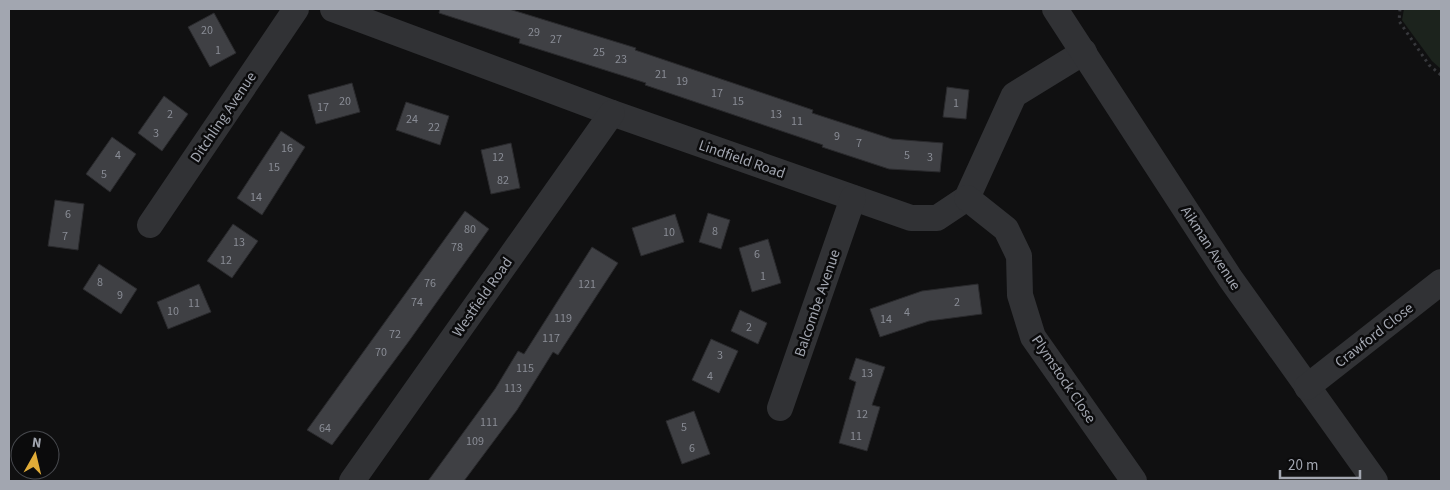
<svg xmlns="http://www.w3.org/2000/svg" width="1450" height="490" font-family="'Source Sans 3',sans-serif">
<rect width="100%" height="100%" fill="#101011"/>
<path fill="#1c231d" d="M 1404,9 L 1441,9 L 1441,69 L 1432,61 L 1402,20 Z"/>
<g fill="#3f4044" stroke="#2a2a2d">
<path d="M 440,9 L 509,9 L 636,48 L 635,50 L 813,110 L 812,113 L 892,139 L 943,143 L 940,172 L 889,169 L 822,147 L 823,145 L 645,85 L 646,83 L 519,43 L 520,39 L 439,13 Z"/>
<path d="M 214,13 L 236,53 L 210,67 L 188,27 Z"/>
<path d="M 352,83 L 360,112 L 316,124 L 308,95 Z"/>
<path d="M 947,87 L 969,90 L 966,119 L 943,117 Z"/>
<path d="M 164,96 L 188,114 L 162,151 L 138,133 Z"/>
<path d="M 406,102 L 449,116 L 440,145 L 396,130 Z"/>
<path d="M 281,131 L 305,147 L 262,215 L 237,198 Z"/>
<path d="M 112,137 L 136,154 L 110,192 L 86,174 Z"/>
<path d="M 511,143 L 520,188 L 491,194 L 481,150 Z"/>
<path d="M 55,200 L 84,204 L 78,250 L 48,246 Z"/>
<path d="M 465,211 L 489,229 L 409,341 L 332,445 L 307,430 Z"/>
<path d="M 708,213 L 730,220 L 721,249 L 699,242 Z"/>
<path d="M 675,214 L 684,242 L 641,256 L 632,228 Z"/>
<path d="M 233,224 L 258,241 L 232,278 L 207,261 Z"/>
<path d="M 768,239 L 781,283 L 752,292 L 739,248 Z"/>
<path d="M 592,247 L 618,263 L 558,355 L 553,352 L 517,410 L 464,481 L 428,481 L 495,389 L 518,351 L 524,354 Z"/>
<path d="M 99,264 L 137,289 L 121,314 L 83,289 Z"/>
<path d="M 199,284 L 211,312 L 168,329 L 157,302 Z"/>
<path d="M 978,284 L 982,314 L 929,321 L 880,337 L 870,309 L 922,291 Z"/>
<path d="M 740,310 L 767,323 L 758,344 L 731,331 Z"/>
<path d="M 711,339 L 738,351 L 719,393 L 692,380 Z"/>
<path d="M 856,358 L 885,367 L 872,405 L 880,407 L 867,451 L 839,443 L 856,382 L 849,379 Z"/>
<path d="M 694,411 L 710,454 L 682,464 L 666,421 Z"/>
</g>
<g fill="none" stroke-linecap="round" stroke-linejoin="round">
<path stroke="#37383c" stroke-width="3" stroke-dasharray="2.5 4" stroke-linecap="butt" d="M 1400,9 L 1399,21 L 1429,65 L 1441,75"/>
<g stroke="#313235" stroke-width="26">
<path d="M 333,9 L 612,113 L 911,218 L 937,218 L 967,198 L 1014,95 L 1084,52"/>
<path d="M 1055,9 L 1230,278 L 1375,481"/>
<path d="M 967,198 L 1006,229 L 1019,256 L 1020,295 L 1033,337 L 1134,481"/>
<path d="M 150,225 L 296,9"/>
<path d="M 1307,387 L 1441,282"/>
<path d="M 780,408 L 853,198"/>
<path d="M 352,481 L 612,113"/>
</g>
</g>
<g text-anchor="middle" stroke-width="5" stroke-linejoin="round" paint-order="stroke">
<g font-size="12" fill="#898c95">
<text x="207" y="34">20</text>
<text x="534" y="36">29</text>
<text x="556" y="43">27</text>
<text x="218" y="54">1</text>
<text x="599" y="56">25</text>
<text x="621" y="63">23</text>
<text x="661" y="78">21</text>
<text x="682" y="85">19</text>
<text x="717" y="97">17</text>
<text x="345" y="105">20</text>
<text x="738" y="105">15</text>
<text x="956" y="107">1</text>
<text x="323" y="111">17</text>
<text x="170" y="118">2</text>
<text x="776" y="118">13</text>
<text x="412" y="123">24</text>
<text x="797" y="125">11</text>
<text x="434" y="131">22</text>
<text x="156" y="137">3</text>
<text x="837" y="140">9</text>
<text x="859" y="147">7</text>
<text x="287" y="152">16</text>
<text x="118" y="159">4</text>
<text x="907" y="159">5</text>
<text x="498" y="161">12</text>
<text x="930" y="161">3</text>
<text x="274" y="171">15</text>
<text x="104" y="178">5</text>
<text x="503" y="184">82</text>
<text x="256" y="201">14</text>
<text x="68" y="218">6</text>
<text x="470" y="233">80</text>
<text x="715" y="235">8</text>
<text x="669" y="236">10</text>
<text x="65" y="240">7</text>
<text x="239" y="246">13</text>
<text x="457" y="251">78</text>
<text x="757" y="258">6</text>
<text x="226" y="264">12</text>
<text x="763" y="280">1</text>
<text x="100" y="286">8</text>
<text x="430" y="287">76</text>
<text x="587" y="288">121</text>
<text x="120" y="299">9</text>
<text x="417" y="306">74</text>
<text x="957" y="306">2</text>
<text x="194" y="307">11</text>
<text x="173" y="315">10</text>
<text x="907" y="316">4</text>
<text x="563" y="322">119</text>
<text x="886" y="323">14</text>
<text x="749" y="331">2</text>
<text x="395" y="338">72</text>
<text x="551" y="342">117</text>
<text x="381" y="356">70</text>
<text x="720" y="359">3</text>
<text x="525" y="372">115</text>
<text x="867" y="377">13</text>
<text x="710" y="380">4</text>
<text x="513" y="392">113</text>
<text x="862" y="418">12</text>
<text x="489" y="426">111</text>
<text x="684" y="431">5</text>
<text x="325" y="432">64</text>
<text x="856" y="440">11</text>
<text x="475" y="445">109</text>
<text x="692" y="452">6</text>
</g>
<g font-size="15" fill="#a2a6b0" stroke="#0b0b0c">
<text transform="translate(223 117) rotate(-56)" y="5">Ditchling Avenue</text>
<text transform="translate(742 159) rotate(19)" y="5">Lindfield Road</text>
<text transform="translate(1211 248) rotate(57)" y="5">Aikman Avenue</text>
<text transform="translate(482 297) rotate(-55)" y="5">Westfield Road</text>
<text transform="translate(817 303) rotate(-71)" y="5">Balcombe Avenue</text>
<text transform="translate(1374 335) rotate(-38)" y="5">Crawford Close</text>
<text transform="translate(1064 379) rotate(56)" y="5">Plymstock Close</text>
</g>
</g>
<rect width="1450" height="490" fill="none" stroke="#a2a6b0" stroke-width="20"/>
<g transform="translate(35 455) rotate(8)"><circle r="24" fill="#0b0b0c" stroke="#47494e"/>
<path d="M0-4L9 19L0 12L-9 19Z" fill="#e1ac38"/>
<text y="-8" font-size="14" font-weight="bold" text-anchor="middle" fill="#a2a6b0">N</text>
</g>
<path d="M1280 470v8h80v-8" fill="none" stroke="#a2a6b0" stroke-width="2.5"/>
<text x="1288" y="470" font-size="15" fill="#a2a6b0" stroke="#0b0b0c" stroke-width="4" paint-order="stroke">20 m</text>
</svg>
